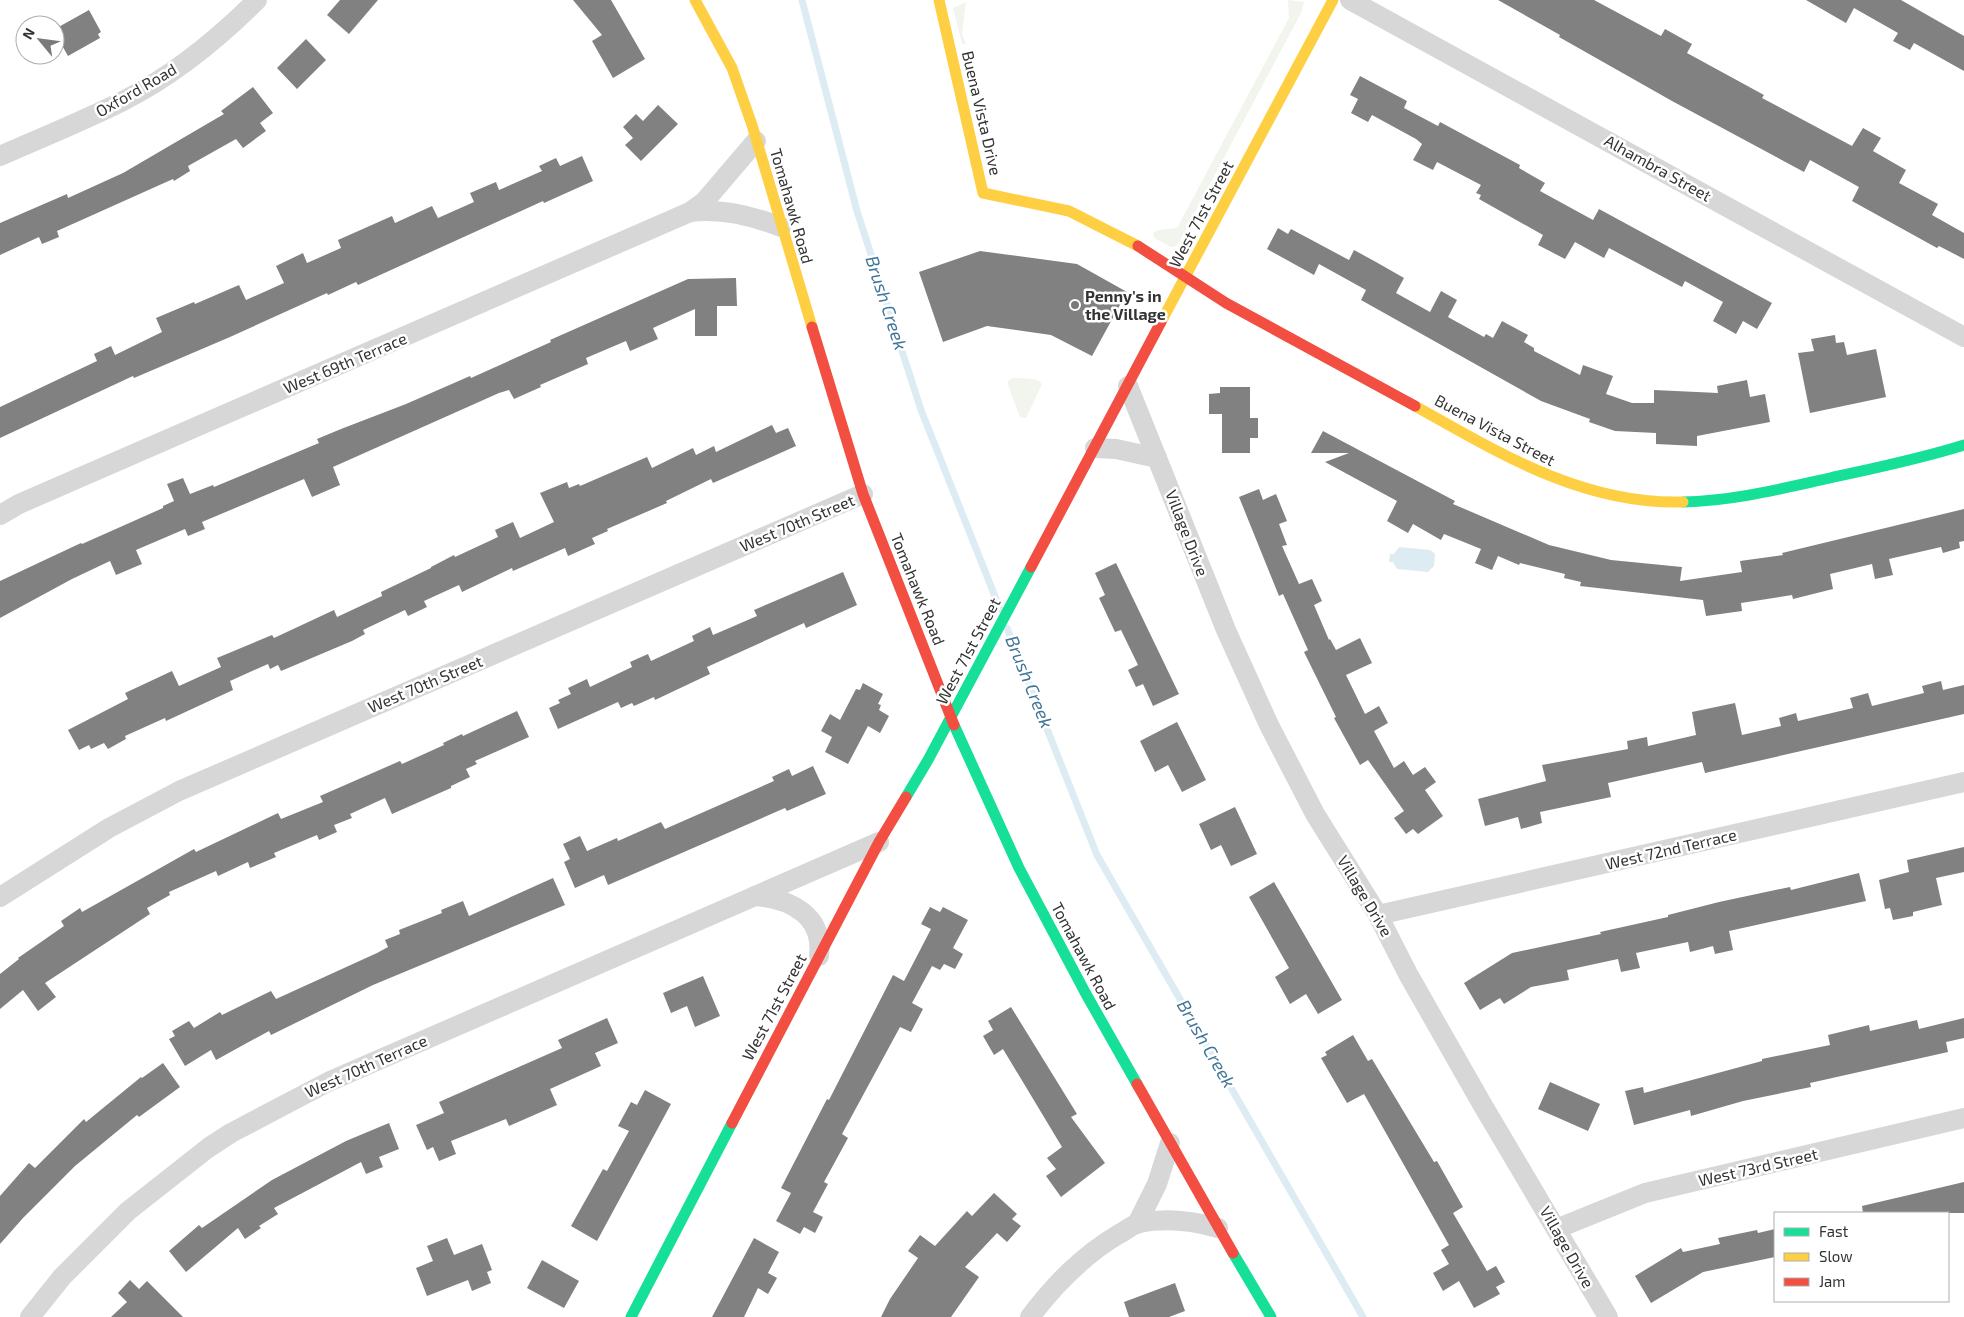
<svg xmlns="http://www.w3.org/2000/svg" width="1964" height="1317" font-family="'Exo 2',sans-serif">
<rect width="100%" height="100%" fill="#fff"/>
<g fill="#f1f5ed">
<path d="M 1288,0 L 1304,2 L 1301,13 L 1178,244 L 1174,247 L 1171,247 L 1154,238 L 1153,233 L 1158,230 L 1177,228 L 1289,18 Z"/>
<path d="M 966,2 L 962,34 L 966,44 L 962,44 L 953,8 Z"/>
<path d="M 1013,378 C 1022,379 1036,376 1042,384 L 1026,418 L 1020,417 L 1008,385 L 1008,381 Z"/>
</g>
<path fill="#ddebf3" d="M 1399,547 L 1430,550 L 1435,554 L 1434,566 L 1428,572 L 1397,569 L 1393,562 L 1389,562 L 1390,554 L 1394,554 Z"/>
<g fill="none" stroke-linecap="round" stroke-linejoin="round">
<g stroke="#ddebf3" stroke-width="7">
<path d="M 802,0 L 857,211 L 921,410 L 1000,609"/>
<path d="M 1007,628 L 1097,855 L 1363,1317"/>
</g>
</g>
<g fill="#818181">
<path d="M 340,0 L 378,0 L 349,34 L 327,15 Z"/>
<path d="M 573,0 L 611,0 L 645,59 L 613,78 L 592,41 L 602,35 Z"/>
<path d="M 1498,0 L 1594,0 L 1661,36 L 1665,29 L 1692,44 L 1687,53 L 1764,95 L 1762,98 L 1852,146 L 1863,128 L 1881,138 L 1873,151 L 1906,170 L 1899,183 L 1938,204 L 1932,215 L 1964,233 L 1964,259 L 1939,246 L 1937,248 L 1852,201 L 1859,187 L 1810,160 L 1804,172 L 1672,101 L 1559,37 L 1560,35 Z"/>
<path d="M 1806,0 L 1901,0 L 1964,36 L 1964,71 L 1914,43 L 1910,50 L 1893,41 L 1898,33 L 1854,8 L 1846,23 Z"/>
<path d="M 89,10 L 101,32 L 98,34 L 100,38 L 68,56 L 55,33 L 55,29 Z"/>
<path d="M 306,39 L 326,60 L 297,89 L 277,68 Z"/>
<path d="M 1360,76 L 1407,101 L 1404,108 L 1438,126 L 1440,122 L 1520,165 L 1519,168 L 1545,183 L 1540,191 L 1593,220 L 1599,209 L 1772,303 L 1757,329 L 1743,321 L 1736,334 L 1713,321 L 1723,302 L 1685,281 L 1682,287 L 1609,248 L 1604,258 L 1575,242 L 1565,259 L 1538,245 L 1543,235 L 1479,199 L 1481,195 L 1476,193 L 1481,185 L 1437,162 L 1433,170 L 1413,160 L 1422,144 L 1416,139 L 1372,115 L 1368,122 L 1351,113 L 1358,99 L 1350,95 Z"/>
<path d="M 253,87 L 273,113 L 260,123 L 266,131 L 243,148 L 236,139 L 188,166 L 190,171 L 174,181 L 173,179 L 57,231 L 59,237 L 42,244 L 39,237 L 0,255 L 0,223 L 67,194 L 68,198 L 123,173 L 224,114 L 221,111 Z"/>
<path d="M 658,105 L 678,124 L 641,161 L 625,145 L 633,138 L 623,127 L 636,114 L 643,121 Z"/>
<path d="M 582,156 L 593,181 L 544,203 L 543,201 L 358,285 L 356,282 L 328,295 L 327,293 L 230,337 L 134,378 L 133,376 L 0,438 L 0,407 L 97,361 L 94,354 L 111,346 L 115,355 L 162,332 L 156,318 L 194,302 L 195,304 L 239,285 L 246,300 L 284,283 L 276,266 L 303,253 L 307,263 L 341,248 L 338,240 L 392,216 L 395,223 L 432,206 L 438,218 L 474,202 L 470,193 L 496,182 L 499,190 L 542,171 L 539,166 L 556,158 L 560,166 Z"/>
<path d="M 1278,228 L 1288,234 L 1291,229 L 1349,260 L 1354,250 L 1376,262 L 1404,278 L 1396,293 L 1430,312 L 1441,291 L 1457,300 L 1448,317 L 1484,337 L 1486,334 L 1493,338 L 1502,321 L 1528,335 L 1524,342 L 1534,348 L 1534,351 L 1580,375 L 1583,365 L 1613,376 L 1606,394 L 1632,403 L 1654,403 L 1654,390 L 1718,393 L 1717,386 L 1747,380 L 1750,397 L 1765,394 L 1770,422 L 1697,436 L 1697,446 L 1656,444 L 1656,433 L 1615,431 L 1589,422 L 1590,419 L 1541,401 L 1361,300 L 1366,290 L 1319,264 L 1314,275 L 1267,249 Z"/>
<path d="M 980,251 L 1077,264 L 1127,292 L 1092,356 L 1051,335 L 987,326 L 943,342 L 919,272 Z"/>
<path d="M 736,278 L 737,306 L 717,306 L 717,336 L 695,336 L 695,309 L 653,328 L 658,339 L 630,351 L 626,341 L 586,358 L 588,364 L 540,385 L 541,387 L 514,399 L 509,390 L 499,393 L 333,467 L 340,485 L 312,497 L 304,479 L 202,522 L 205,529 L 188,536 L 185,529 L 136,550 L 142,564 L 116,575 L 110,561 L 72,579 L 0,618 L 0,581 L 81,543 L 82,544 L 163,508 L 163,506 L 174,501 L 167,484 L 183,478 L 190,494 L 213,485 L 214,487 L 319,443 L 317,439 L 341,429 L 406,404 L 470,376 L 471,378 L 551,342 L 550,340 L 688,279 Z"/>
<path d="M 1835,335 L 1836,343 L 1844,342 L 1847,355 L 1876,349 L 1886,397 L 1810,413 L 1798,353 L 1814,351 L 1811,339 Z"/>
<path d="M 1220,387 L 1250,387 L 1250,418 L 1258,418 L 1258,438 L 1250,438 L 1250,453 L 1222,453 L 1222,414 L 1209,414 L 1209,394 L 1220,393 Z"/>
<path d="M 772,425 L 776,433 L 788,428 L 796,446 L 713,483 L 711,479 L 666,501 L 667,503 L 607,529 L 608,531 L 592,538 L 595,544 L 568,556 L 565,548 L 513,571 L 512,568 L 462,592 L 459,585 L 424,601 L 427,607 L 408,616 L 405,610 L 363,630 L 365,634 L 352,641 L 281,671 L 278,665 L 270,669 L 268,664 L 230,681 L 233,690 L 166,721 L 165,718 L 125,736 L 126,739 L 108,749 L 104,743 L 91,749 L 89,745 L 79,750 L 68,730 L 128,699 L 125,693 L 172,671 L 179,686 L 221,667 L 217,658 L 272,635 L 274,638 L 334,610 L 337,617 L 382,596 L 381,592 L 431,568 L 431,567 L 454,555 L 455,557 L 498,537 L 495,530 L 513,522 L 520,538 L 554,522 L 540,493 L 567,482 L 569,488 L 579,484 L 580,486 L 647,457 L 652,468 L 693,448 L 696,455 L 714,446 L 716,452 Z"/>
<path d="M 1323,431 L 1455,501 L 1453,504 L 1549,545 L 1611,560 L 1682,567 L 1680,581 L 1742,572 L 1740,561 L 1783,555 L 1782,553 L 1964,509 L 1964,541 L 1959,542 L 1960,548 L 1943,553 L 1941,547 L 1889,559 L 1893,575 L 1875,579 L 1872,564 L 1830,574 L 1833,589 L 1793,599 L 1792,595 L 1741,603 L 1742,611 L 1706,616 L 1703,600 L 1580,586 L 1581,582 L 1564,578 L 1565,574 L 1520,563 L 1519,565 L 1498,556 L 1492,570 L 1475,563 L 1481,549 L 1444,534 L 1441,540 L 1413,524 L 1408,533 L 1387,521 L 1397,501 L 1325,462 L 1349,453 L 1311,453 Z"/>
<path d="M 1259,489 L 1263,500 L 1276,494 L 1287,521 L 1279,524 L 1287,545 L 1282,546 L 1299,584 L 1312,579 L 1322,601 L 1314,605 L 1329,640 L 1330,639 L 1336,650 L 1360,638 L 1372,663 L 1346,675 L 1365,714 L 1379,706 L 1388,723 L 1374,731 L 1394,768 L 1404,761 L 1413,775 L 1425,767 L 1436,782 L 1425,790 L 1443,816 L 1418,834 L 1413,829 L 1406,834 L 1394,818 L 1404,811 L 1368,760 L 1360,765 L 1334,718 L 1336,717 L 1304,652 L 1308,650 L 1283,594 L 1279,596 L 1239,497 Z"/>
<path d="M 1116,563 L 1179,694 L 1153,706 L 1143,684 L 1136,687 L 1128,670 L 1138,665 L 1121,630 L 1115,632 L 1099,598 L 1105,595 L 1095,573 Z"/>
<path d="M 843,572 L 857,605 L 806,628 L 804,623 L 707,667 L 710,674 L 655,700 L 654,697 L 634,706 L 632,703 L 621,708 L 618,702 L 558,729 L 549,708 L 560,703 L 558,700 L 571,694 L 568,688 L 587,679 L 590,687 L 632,667 L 630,662 L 648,654 L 651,661 L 694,641 L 692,636 L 710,627 L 713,635 L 757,616 L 754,610 Z"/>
<path d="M 1941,681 L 1943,690 L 1964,685 L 1964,714 L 1705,773 L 1702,762 L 1608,783 L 1611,797 L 1540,812 L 1542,823 L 1521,829 L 1518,817 L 1485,826 L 1478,799 L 1546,781 L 1542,765 L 1628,749 L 1627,741 L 1647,737 L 1648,746 L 1696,735 L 1692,712 L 1735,703 L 1742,735 L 1781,726 L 1779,718 L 1796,713 L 1798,721 L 1853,708 L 1850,698 L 1868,693 L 1872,706 L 1924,693 L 1922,686 Z"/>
<path d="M 863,683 L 883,694 L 878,704 L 881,705 L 879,710 L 889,716 L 880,733 L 868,726 L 848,764 L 825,752 L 832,737 L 821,731 L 830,714 L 840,720 L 856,689 L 860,690 Z"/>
<path d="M 517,711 L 529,737 L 475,761 L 477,764 L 466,769 L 470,777 L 451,786 L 451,788 L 392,814 L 385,798 L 350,814 L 352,818 L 334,825 L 337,832 L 319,840 L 317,835 L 274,853 L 276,857 L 250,868 L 248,862 L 218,876 L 216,871 L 169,892 L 170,895 L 147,908 L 150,914 L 45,983 L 56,997 L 38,1011 L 23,990 L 0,1009 L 0,974 L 19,959 L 18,958 L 64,926 L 61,921 L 80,908 L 82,912 L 194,849 L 196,852 L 278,813 L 281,819 L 323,802 L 320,796 L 400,761 L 402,764 L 444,745 L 443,743 L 462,734 L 463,736 Z"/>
<path d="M 1177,722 L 1206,780 L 1182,792 L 1168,765 L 1155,772 L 1140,741 Z"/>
<path d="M 813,766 L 826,794 L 787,811 L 785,808 L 608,885 L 604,875 L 575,888 L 564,862 L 570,859 L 563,844 L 580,836 L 587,851 L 617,838 L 618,841 L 661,822 L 665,829 L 774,781 L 772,777 L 789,769 L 792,776 Z"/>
<path d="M 1235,807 L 1257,854 L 1231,866 L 1221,845 L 1211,850 L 1199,824 Z"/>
<path d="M 1964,847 L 1964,872 L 1936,878 L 1942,905 L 1913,912 L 1913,916 L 1893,920 L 1890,908 L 1885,909 L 1879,880 L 1909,872 L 1907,860 Z"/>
<path d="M 1859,873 L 1866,901 L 1729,931 L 1733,950 L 1715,954 L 1713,946 L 1690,952 L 1688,942 L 1636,953 L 1640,968 L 1621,972 L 1618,959 L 1567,970 L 1569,980 L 1531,987 L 1504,1004 L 1500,998 L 1480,1010 L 1464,983 L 1512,953 L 1601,934 L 1600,932 L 1668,917 L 1668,915 L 1719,902 L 1790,887 L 1791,890 Z"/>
<path d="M 553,878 L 565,905 L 373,985 L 271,1035 L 269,1031 L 216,1060 L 211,1050 L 185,1066 L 169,1039 L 175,1036 L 172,1031 L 189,1021 L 194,1028 L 220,1012 L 222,1015 L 271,991 L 276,999 L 377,953 L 388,947 L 385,940 L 400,934 L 399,930 L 442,913 L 441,910 L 463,901 L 469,916 Z"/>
<path d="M 1274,882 L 1342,1000 L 1318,1014 L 1306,994 L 1290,1004 L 1275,977 L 1289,968 L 1249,897 Z"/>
<path d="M 930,907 L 940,912 L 943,907 L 968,920 L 953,948 L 963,954 L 955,969 L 944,964 L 940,970 L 932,966 L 912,1003 L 923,1009 L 911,1032 L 900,1027 L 842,1134 L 848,1138 L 824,1182 L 828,1184 L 813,1212 L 823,1217 L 815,1233 L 804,1227 L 800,1234 L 776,1221 L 791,1193 L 781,1188 L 827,1099 L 829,1100 L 893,975 L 904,981 L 931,929 L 921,924 Z"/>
<path d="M 703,976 L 720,1016 L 695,1027 L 687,1006 L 671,1013 L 663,993 Z"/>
<path d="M 1011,1007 L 1077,1114 L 1071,1117 L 1105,1163 L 1061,1197 L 1046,1176 L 1056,1169 L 1047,1158 L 1062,1147 L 1003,1049 L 994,1055 L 983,1036 L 993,1030 L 988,1021 Z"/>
<path d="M 607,1018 L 618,1043 L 595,1053 L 601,1066 L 550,1089 L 557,1105 L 509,1126 L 506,1119 L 451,1141 L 456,1154 L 439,1161 L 433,1147 L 427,1150 L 416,1125 L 444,1113 L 439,1102 L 562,1048 L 558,1040 Z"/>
<path d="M 1964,1018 L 1964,1038 L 1946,1042 L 1948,1052 L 1810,1083 L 1811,1087 L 1743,1101 L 1691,1116 L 1690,1110 L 1634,1125 L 1625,1091 L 1643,1087 L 1644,1093 L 1762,1061 L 1762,1059 L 1830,1045 L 1828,1035 L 1869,1025 L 1870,1031 L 1917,1020 L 1919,1029 Z"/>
<path d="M 1353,1035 L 1368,1061 L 1372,1059 L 1434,1162 L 1437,1161 L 1463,1207 L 1453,1213 L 1487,1271 L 1496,1266 L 1505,1282 L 1496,1287 L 1500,1294 L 1474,1308 L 1459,1281 L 1443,1291 L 1433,1273 L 1449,1264 L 1441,1250 L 1449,1245 L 1364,1094 L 1347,1103 L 1321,1058 L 1327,1055 L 1325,1052 Z"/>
<path d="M 163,1063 L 180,1087 L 139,1117 L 137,1115 L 75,1166 L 23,1218 L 0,1244 L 0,1196 L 29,1163 L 35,1168 L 84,1119 L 86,1122 L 141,1077 L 142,1078 Z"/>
<path d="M 1550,1082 L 1600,1104 L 1588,1131 L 1538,1109 Z"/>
<path d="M 645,1090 L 671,1104 L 597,1241 L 571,1226 L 603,1169 L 607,1171 L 629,1131 L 618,1126 L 631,1102 L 637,1105 Z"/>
<path d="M 389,1123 L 399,1149 L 379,1157 L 383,1167 L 366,1174 L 361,1162 L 274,1208 L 278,1214 L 259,1226 L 261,1228 L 245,1239 L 238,1228 L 186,1272 L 169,1251 L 199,1225 L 202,1228 L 272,1180 L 346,1141 Z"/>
<path d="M 1964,1182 L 1964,1213 L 1863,1213 L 1862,1206 Z"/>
<path d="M 994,1193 L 1017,1214 L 1012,1219 L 1021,1226 L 1007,1242 L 997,1233 L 965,1267 L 979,1277 L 951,1317 L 881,1317 L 890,1299 L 918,1258 L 908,1251 L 920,1235 L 935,1246 L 967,1211 L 972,1216 Z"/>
<path d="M 1775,1229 L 1775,1257 L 1703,1272 L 1651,1303 L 1635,1276 L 1681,1248 L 1683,1252 L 1720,1244 L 1718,1238 L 1757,1230 L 1758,1233 Z"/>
<path d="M 447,1238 L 454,1255 L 482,1244 L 492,1270 L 487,1272 L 491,1283 L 472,1291 L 468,1280 L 427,1296 L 416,1268 L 433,1261 L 427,1246 Z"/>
<path d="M 754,1238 L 779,1252 L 768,1273 L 777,1278 L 768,1294 L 758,1288 L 744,1317 L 712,1317 Z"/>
<path d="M 542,1260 L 579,1281 L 564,1308 L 527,1288 Z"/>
<path d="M 130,1280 L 139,1289 L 147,1281 L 183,1317 L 111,1317 L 127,1302 L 118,1293 Z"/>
<path d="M 1175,1283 L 1185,1311 L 1169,1317 L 1129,1317 L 1124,1302 Z"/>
</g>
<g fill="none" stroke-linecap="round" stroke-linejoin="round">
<g stroke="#d7d7d7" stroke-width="20">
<path d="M 1350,0 L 1964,337"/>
<path d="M 0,156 C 41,138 83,121 123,101 C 172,76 218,39 257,0"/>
<path d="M 690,212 C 721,208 753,216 781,227"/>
<path d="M 1128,386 L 1226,630 L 1269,725 L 1315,814 L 1378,915 L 1408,974 L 1482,1104 L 1608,1317"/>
<path d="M 1095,448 L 1116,449 L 1157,458"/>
<path d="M 0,515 L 19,504 L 690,212 L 704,202 L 756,141"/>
<path d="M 755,896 C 790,899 824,915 819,956"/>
<path d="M 0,897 L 109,828 L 179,791 L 863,494"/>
<path d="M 1378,915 L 1964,782"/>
<path d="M 1137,1224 L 1157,1184 L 1170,1143"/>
<path d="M 1556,1229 L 1645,1193 L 1964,1118"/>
<path d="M 30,1317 L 62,1277 L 128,1211 L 208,1148 L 231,1133 L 328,1082 L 879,842"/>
<path d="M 1030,1317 C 1055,1284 1082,1256 1119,1234 C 1125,1231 1132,1225 1139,1223 C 1164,1218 1193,1221 1218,1228"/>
</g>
<g stroke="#16e098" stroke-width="11">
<path d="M 1683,502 C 1733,501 1780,489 1830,478 C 1875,468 1920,459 1964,445"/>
<path d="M 954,725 L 1019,868 L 1086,994 L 1137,1084"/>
<path d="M 906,797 L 928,760 L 1031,567"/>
<path d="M 1233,1253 L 1271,1317"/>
<path d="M 631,1317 L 732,1123"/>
</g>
<g stroke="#ffcf43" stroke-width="11">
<path d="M 695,0 L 732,68 L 752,125 L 812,327"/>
<path d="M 939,0 L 983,193 L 1069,211 L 1138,246"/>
<path d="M 1161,322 L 1333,0"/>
<path d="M 1415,406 C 1499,453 1583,505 1683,502"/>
</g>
<g stroke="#f24e42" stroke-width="11">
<path d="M 1138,246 L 1226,303 L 1415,406"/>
<path d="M 812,327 L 863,494 L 954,725"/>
<path d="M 1031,567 L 1161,322"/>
<path d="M 1137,1084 L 1233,1253"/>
<path d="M 732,1123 L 879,842 L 906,797"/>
</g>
</g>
<circle fill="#7a7a7a" stroke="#fff" stroke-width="2" cx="1075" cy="305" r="5"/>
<g text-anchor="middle" stroke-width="5" stroke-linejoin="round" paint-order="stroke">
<g font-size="16" fill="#333" stroke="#fff">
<text transform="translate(136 90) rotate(-30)" y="6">Oxford Road</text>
<text transform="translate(982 113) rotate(77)" y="6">Buena Vista Drive</text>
<text transform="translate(1658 168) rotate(29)" y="6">Alhambra Street</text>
<text transform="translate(792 206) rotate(74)" y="6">Tomahawk Road</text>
<text transform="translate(1201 214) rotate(-62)" y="6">West 71st Street</text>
<text transform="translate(345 363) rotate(-23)" y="6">West 69th Terrace</text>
<text transform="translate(1495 430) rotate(28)" y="6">Buena Vista Street</text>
<text transform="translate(797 523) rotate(-23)" y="6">West 70th Street</text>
<text transform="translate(1187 533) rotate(69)" y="6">Village Drive</text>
<text transform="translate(918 589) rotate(68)" y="6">Tomahawk Road</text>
<text transform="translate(968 651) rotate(-62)" y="6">West 71st Street</text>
<text transform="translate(425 684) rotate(-23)" y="6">West 70th Street</text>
<text transform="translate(1671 849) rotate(-13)" y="6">West 72nd Terrace</text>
<text transform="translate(1365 896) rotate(59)" y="6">Village Drive</text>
<text transform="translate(1084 956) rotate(62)" y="6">Tomahawk Road</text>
<text transform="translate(774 1007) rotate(-62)" y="6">West 71st Street</text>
<text transform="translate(366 1066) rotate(-24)" y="6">West 70th Terrace</text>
<text transform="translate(1758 1167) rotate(-13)" y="6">West 73rd Street</text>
<text transform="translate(1567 1247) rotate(60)" y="6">Village Drive</text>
</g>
<g font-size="16" font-weight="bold" fill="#333" stroke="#fff" text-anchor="start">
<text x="1085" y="302">Penny's in<tspan x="1085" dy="18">the Village</tspan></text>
</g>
<g font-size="18" font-style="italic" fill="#3f7597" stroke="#fff">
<text transform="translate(886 303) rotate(72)" y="6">Brush Creek</text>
<text transform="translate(1029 682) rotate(68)" y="6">Brush Creek</text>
<text transform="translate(1206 1044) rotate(60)" y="6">Brush Creek</text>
</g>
</g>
<rect x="1774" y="1212" width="175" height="90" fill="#ffffff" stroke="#adadad"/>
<rect x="1784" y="1228" width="25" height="8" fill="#16e098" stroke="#adadad"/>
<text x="1819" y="1237" font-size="15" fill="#333333">Fast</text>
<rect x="1784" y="1253" width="25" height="8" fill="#ffcf43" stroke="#adadad"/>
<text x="1819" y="1262" font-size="15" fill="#333333">Slow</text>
<rect x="1784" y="1278" width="25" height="8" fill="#f24e42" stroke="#adadad"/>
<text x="1819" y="1287" font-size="15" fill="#333333">Jam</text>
<g transform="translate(40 40) rotate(299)"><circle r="24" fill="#ffffff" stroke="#adadad"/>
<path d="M0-4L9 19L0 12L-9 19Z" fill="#7a7a7a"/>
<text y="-8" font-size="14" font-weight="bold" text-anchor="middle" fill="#333333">N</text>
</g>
</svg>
